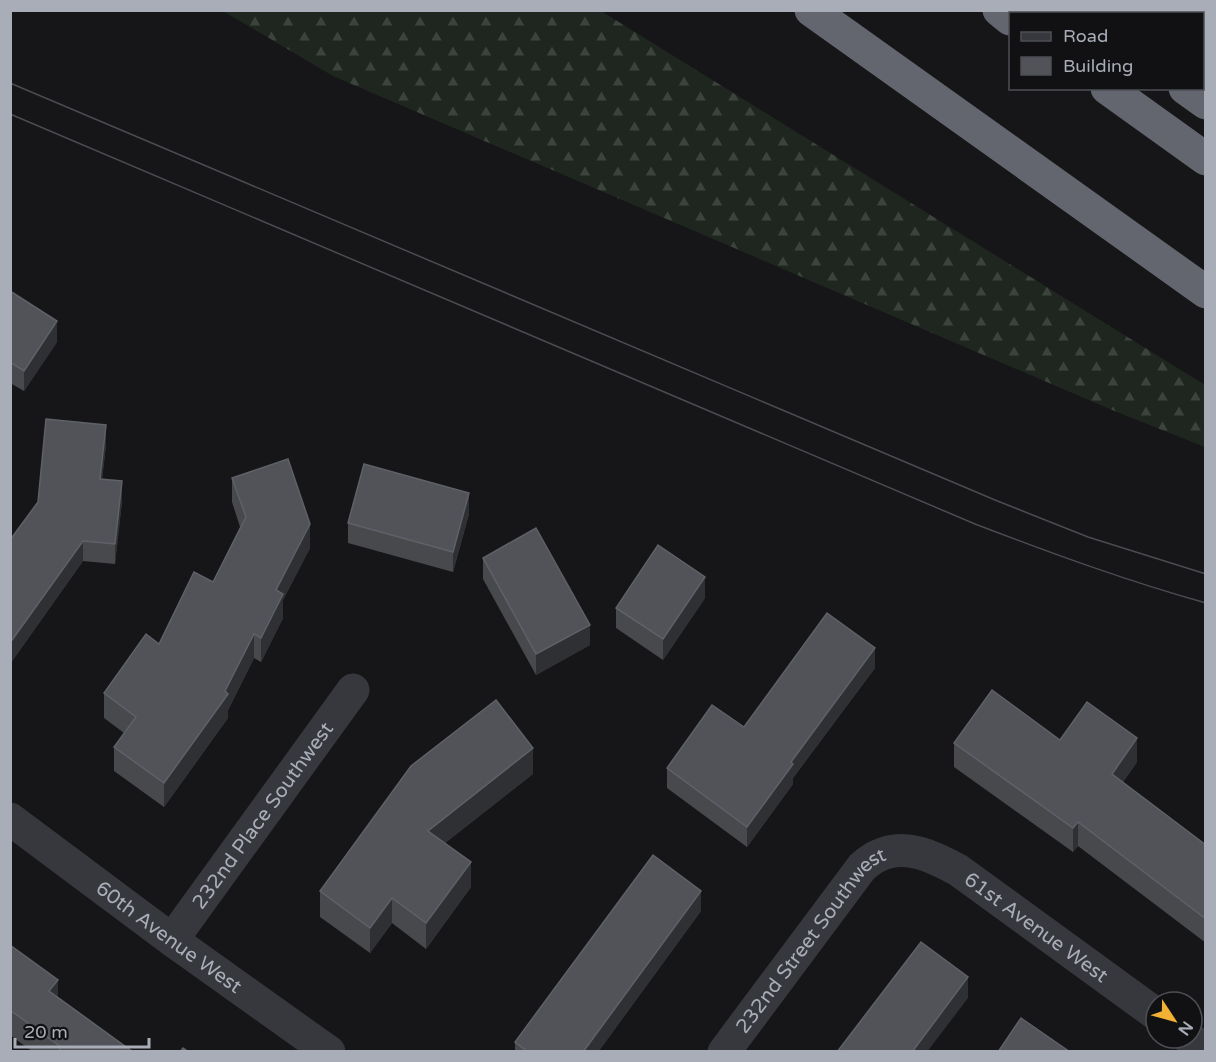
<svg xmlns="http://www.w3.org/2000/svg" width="1216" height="1062" font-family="'Varela Round',sans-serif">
<defs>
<pattern id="forest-firs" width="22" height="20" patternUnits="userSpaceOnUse" patternTransform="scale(1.5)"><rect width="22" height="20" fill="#1e261f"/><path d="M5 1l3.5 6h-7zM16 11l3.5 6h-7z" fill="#3c433d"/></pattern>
</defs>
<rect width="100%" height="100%" fill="#161618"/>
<path fill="url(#forest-firs)" d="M 223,11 L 601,11 L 1205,385 L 1205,447 L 1112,410 L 333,76 Z"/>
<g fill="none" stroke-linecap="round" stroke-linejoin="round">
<g stroke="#37383d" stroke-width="33">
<path id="s1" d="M 10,819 L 172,940 L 329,1052"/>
<path id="s2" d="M 172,940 L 353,690"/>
<path d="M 1189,1038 L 1206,1050"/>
<path id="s3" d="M 724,1052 L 862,867 C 867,863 872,858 878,856 C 905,842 934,857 958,870 L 1156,1014"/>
</g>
<g stroke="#63666e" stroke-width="33">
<path d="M 811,10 L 1206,292"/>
<path d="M 999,10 L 1010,19"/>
<path d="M 1077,10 L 1081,14"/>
<path d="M 1107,88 L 1206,159"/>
<path d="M 1185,88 L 1206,103"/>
</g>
<g stroke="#4a4c52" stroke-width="1.5">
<path d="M 10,83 L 995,500 L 1088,537 L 1206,574"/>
<path d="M 10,114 L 975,524 C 1051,553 1127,581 1206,603"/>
</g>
</g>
<g fill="#47494d">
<path d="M 10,291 L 57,342 L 24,391 L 10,383 Z"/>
<path d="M 106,445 L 102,479 L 122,501 L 115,564 L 83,561 L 10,664 L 10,540 Z"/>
<path d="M 232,478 L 310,548 L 283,600 L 283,618 L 261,662 L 254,658 L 228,710 L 228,718 L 164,807 L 114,771 L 114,747 L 124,733 L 104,718 L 104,693 L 159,644 L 213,582 L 240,527 L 232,502 Z"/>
<path d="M 469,514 L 453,572 L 348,543 L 348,523 Z"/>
<path d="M 483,558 L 590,645 L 536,675 L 483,579 Z"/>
<path d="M 705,598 L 663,660 L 616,628 L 616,608 Z"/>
<path d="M 875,668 L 793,778 L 793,784 L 747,847 L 667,788 L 667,768 L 744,727 Z"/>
<path d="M 954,743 L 1137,762 L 1123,782 L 1206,845 L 1206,943 L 1078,846 L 1073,852 L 954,767 Z"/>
<path d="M 533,774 L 445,843 L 471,887 L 426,949 L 392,923 L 370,953 L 320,917 L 320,891 Z"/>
<path d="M 701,911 L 598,1052 L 515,1052 L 515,1042 Z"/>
<path d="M 10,945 L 58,997 L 133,1052 L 33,1052 L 10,1035 Z"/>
</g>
<g fill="#2f3033">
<path d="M 57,321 L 57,342 L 24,391 L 24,371 Z"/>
<path d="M 106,425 L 106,445 L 100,499 L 100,479 Z"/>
<path d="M 122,481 L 122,501 L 115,564 L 115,544 Z"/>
<path d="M 469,493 L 469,514 L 453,572 L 453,552 Z"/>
<path d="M 310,524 L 310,548 L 283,600 L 283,618 L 261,662 L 261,638 L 276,590 Z"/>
<path d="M 83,541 L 83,561 L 10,664 L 10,643 Z"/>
<path d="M 705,577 L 705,598 L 663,660 L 663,639 Z"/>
<path d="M 590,625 L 590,645 L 536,675 L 536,654 Z"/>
<path d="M 254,634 L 254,658 L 228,710 L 228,718 L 164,807 L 164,783 L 225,691 Z"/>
<path d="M 875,648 L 875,668 L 793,778 L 793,784 L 747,847 L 747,827 L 791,762 Z"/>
<path d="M 1137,738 L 1137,762 L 1112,798 L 1112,774 Z"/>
<path d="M 533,748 L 533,774 L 428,856 L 428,831 Z"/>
<path d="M 1078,822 L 1078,846 L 1073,852 L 1073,828 Z"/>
<path d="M 471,862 L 471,887 L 426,949 L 426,923 Z"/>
<path d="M 701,891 L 701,911 L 598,1052 L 583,1052 Z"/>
<path d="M 392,898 L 392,923 L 370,953 L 370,928 Z"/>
<path d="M 968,977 L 968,998 L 927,1052 L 912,1052 Z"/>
<path d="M 58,980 L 58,1004 L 49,991 Z"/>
</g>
<g fill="#525359" stroke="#5f6168" stroke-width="1.5">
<path d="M 10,291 L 57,321 L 24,371 L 10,362 Z"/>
<path d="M 46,419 L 106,425 L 100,479 L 122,481 L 115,544 L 83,541 L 10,643 L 10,540 L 38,502 Z"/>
<path d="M 288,459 L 310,524 L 276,590 L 283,594 L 261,638 L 254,634 L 225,691 L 228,694 L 164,783 L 114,747 L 136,717 L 104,693 L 146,634 L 159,644 L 194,572 L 213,582 L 246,517 L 232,478 Z"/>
<path d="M 364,464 L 469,493 L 453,552 L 348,523 Z"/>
<path d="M 536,528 L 590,625 L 536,654 L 483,558 Z"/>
<path d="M 658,545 L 705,577 L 663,639 L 616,608 Z"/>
<path d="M 827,613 L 875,648 L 791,762 L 793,764 L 747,827 L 667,768 L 712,705 L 744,727 Z"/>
<path d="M 992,690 L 1060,740 L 1087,702 L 1137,738 L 1112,774 L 1206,845 L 1206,919 L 1078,822 L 1073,828 L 954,743 Z"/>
<path d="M 496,700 L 533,748 L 428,831 L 471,862 L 426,923 L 392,898 L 370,928 L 320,891 L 411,766 Z"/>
<path d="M 653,855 L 701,891 L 583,1052 L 528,1052 L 515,1042 Z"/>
<path d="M 921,942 L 968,977 L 912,1052 L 837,1052 Z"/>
<path d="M 10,945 L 58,980 L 49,991 L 133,1052 L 58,1052 L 61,1047 L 10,1010 Z"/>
<path d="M 1021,1018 L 1070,1052 L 998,1052 Z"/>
<path d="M 183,1048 L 189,1052 L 180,1052 Z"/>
</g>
<g text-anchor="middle" stroke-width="5" stroke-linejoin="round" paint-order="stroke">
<g font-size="20" fill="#a8adb8" stroke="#111113">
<text dy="7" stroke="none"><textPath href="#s2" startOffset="154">232nd Place Southwest</textPath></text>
<text dy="7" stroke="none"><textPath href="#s3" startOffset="432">61st Avenue West</textPath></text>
<text dy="7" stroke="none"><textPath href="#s1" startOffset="198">60th Avenue West</textPath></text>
<text dy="7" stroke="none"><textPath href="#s3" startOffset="142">232nd Street Southwest</textPath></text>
</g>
</g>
<rect width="1216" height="1062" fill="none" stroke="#a8adb8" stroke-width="24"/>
<rect x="1009" y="12" width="195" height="78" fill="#111113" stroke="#4d4f55" stroke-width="1.5"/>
<rect x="1021" y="32" width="30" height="9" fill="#37383d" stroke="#4d4f55" stroke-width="1.5"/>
<text x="1063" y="42" font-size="18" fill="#a8adb8">Road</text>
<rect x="1021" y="57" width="30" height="18" fill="#525359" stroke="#4d4f55" stroke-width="1.5"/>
<text x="1063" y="72" font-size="18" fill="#a8adb8">Building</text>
<g transform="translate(1174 1020) rotate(126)"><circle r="28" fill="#111113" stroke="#4d4f55" stroke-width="1.5"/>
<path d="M0-4.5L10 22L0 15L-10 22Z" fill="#f2b134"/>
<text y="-9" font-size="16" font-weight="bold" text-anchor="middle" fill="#a8adb8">N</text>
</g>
<path d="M15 1038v9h134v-9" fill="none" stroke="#a8adb8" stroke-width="3"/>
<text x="24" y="1038" font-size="18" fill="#a8adb8" stroke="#111113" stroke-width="4.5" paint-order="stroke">20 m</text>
</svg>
